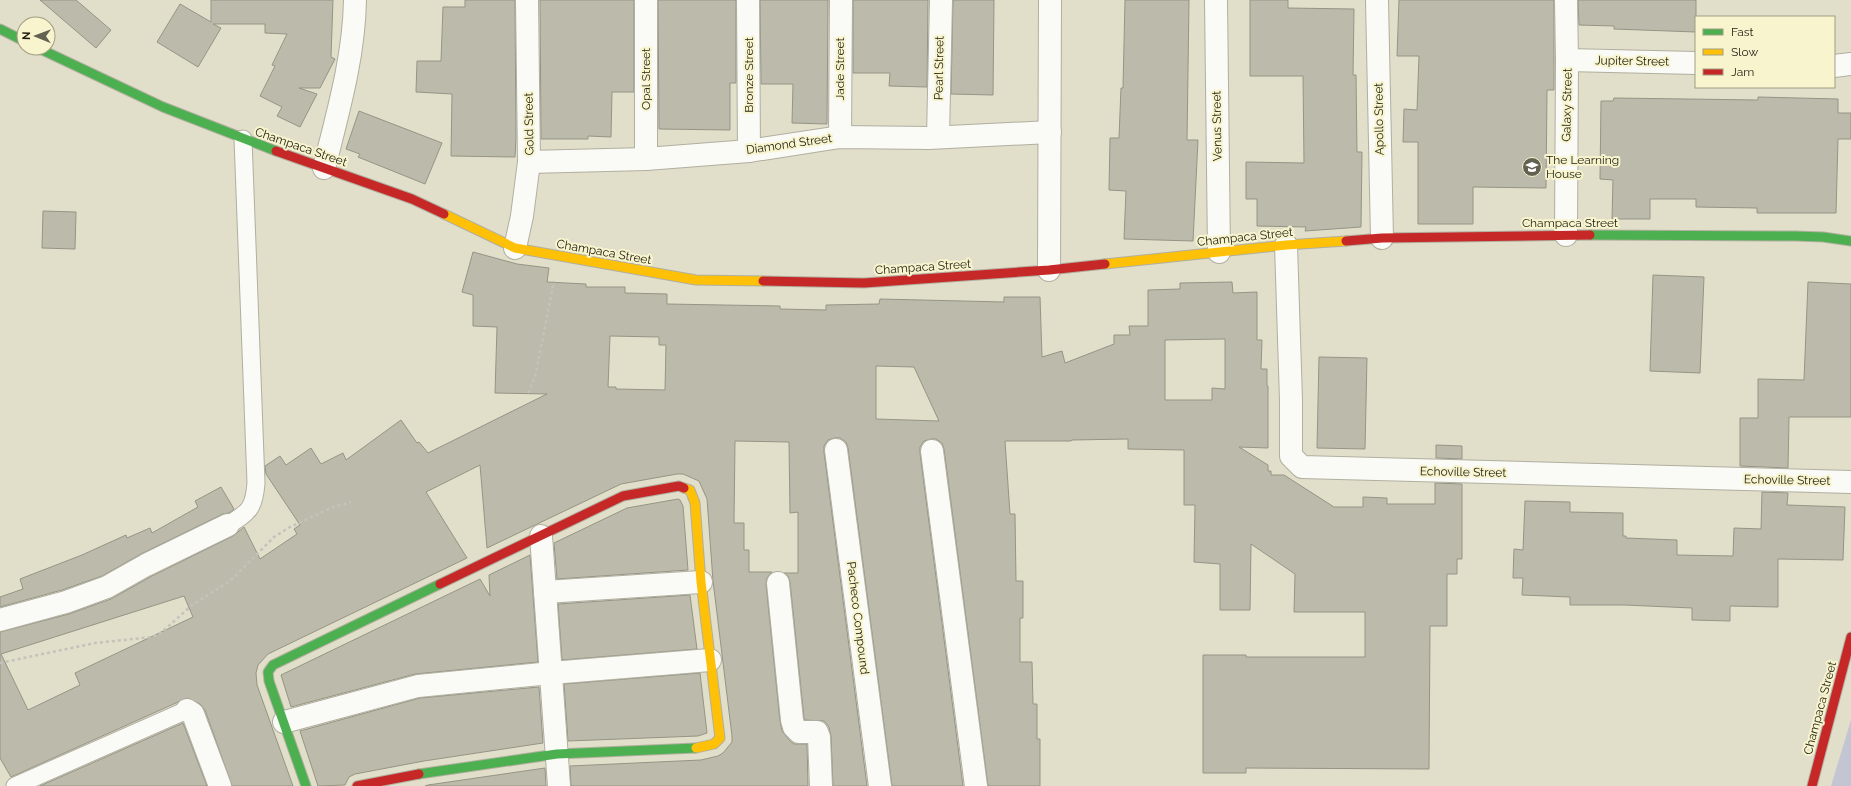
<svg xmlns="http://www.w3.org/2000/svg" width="1851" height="786" font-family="Raleway,sans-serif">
<rect width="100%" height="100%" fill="#e1deca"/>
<path fill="#c3c5d2" d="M 1851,720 L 1851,786 L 1831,786 Z"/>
<g fill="#bcbaaa" stroke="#969485" fill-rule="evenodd">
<path d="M 40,0 L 76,0 L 111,30 L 96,48 Z"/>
<path d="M 211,0 L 333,0 L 331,57 L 335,59 L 320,88 L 299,88 L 317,94 L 300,127 L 277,116 L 282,107 L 260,96 L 275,66 L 272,65 L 287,34 L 265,33 L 265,24 L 213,24 L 221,28 L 198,67 L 157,42 L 180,4 L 211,22 Z"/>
<path d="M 465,0 L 515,0 L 516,138 L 515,157 L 451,156 L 452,94 L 416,92 L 417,61 L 441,61 L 443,7 L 465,7 Z"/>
<path d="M 540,0 L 634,0 L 634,92 L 612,92 L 611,137 L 588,136 L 588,139 L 541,139 Z"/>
<path d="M 658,0 L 736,0 L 736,83 L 730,83 L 730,130 L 659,129 Z"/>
<path d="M 760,0 L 828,0 L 827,124 L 792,123 L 793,84 L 761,84 Z"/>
<path d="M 853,0 L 928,0 L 927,87 L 889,86 L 890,73 L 853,73 Z"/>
<path d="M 953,0 L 994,0 L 993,95 L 951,94 Z"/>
<path d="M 1125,0 L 1189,0 L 1187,140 L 1198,140 L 1193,241 L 1124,239 L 1126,191 L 1109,190 L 1110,138 L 1119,138 L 1121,88 L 1123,88 Z"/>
<path d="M 1250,0 L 1288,0 L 1288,8 L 1354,9 L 1353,75 L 1356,75 L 1357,152 L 1362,152 L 1361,227 L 1305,231 L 1306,227 L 1257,226 L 1257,199 L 1246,199 L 1246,162 L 1304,163 L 1303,76 L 1250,76 Z"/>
<path d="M 1399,0 L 1554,0 L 1554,90 L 1547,90 L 1546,188 L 1473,187 L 1473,224 L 1418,224 L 1418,142 L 1403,142 L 1404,109 L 1417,110 L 1419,56 L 1397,56 Z"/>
<path d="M 1578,0 L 1696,0 L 1696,32 L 1614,29 L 1614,26 L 1579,25 Z"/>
<path d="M 1758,97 L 1838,99 L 1838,113 L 1851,113 L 1851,139 L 1838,139 L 1836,213 L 1757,213 L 1757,208 L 1696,207 L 1696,199 L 1650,199 L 1650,219 L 1612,219 L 1613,180 L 1600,179 L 1601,101 L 1613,101 L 1614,98 L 1758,100 Z"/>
<path d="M 359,111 L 442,143 L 425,184 L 358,157 L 360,154 L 346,149 Z"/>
<path d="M 43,211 L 76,212 L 75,249 L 42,248 Z"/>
<path d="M 473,252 L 517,264 L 549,268 L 547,282 L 586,284 L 586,287 L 625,287 L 625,293 L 667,294 L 667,304 L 780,306 L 780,309 L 826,310 L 826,305 L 879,304 L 880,299 L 1004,302 L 1004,297 L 1040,297 L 1042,357 L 1062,351 L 1065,363 L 1114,344 L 1114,335 L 1130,335 L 1129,326 L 1148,326 L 1148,290 L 1180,289 L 1180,283 L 1232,282 L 1233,293 L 1257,292 L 1257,340 L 1262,340 L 1261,369 L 1267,369 L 1267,386 L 1268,386 L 1268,448 L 1239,447 L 1268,465 L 1268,471 L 1271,471 L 1271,475 L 1284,475 L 1334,507 L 1363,507 L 1363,497 L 1387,498 L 1387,504 L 1435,504 L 1435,483 L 1462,484 L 1462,559 L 1457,559 L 1457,574 L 1447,574 L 1447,626 L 1430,626 L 1429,769 L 1246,768 L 1246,773 L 1203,773 L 1203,655 L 1246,655 L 1246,657 L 1365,657 L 1365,612 L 1294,612 L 1295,574 L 1251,544 L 1250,610 L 1220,610 L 1220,564 L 1194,562 L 1195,505 L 1184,505 L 1184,450 L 1128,449 L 1128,439 L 1072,440 L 1071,441 L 1005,441 L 1010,514 L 1015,514 L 1016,581 L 1023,581 L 1023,618 L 1020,618 L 1020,662 L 1032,662 L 1033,704 L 1037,704 L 1037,739 L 1040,739 L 1040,786 L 988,786 L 944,449 L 942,443 L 936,439 L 931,439 L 924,441 L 920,447 L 920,453 L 963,786 L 892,786 L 848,448 L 846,442 L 840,438 L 835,438 L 828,440 L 824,446 L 824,452 L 867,786 L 833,786 L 831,736 L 829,727 L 824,721 L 805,720 L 804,718 L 790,582 L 788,576 L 784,573 L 798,573 L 798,512 L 790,513 L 789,442 L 735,441 L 734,523 L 744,523 L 744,550 L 749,550 L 749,572 L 772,572 L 767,578 L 766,584 L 780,721 L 782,731 L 790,741 L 794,744 L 807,744 L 808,786 L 571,786 L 570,766 L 701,760 L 718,756 L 723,753 L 732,742 L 732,736 L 713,581 L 707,499 L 699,481 L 683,474 L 677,474 L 621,484 L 487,548 L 480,465 L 426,492 L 467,558 L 268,654 L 258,665 L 256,673 L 257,685 L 293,786 L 232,786 L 205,710 L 200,704 L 187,698 L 11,777 L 0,758 L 0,632 L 69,614 L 111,599 L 152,576 L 233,536 L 244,527 L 260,559 L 297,534 L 294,529 L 300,525 L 266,474 L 265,466 L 280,456 L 286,465 L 311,448 L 321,464 L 343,453 L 346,460 L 401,420 L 417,443 L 419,442 L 428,453 L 547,394 L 495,393 L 497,327 L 473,326 L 473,295 L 462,292 ZM 610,336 L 659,337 L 659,345 L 666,345 L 665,390 L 616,389 L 616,387 L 608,387 ZM 1225,339 L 1225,389 L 1212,388 L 1212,400 L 1165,400 L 1165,340 ZM 876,366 L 914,367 L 939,421 L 876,419 ZM 184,596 L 193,617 L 75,673 L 80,685 L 28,710 L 1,654 Z"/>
<path d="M 1653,275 L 1704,277 L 1700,373 L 1650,371 Z"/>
<path d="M 1808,282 L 1851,284 L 1851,417 L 1789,417 L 1788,468 L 1740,466 L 1740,418 L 1758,418 L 1758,379 L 1804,380 Z"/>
<path d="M 1319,357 L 1367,358 L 1365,449 L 1317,448 Z"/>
<path d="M 1436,445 L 1462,446 L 1462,459 L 1436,458 Z"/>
<path d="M 221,487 L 234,509 L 229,513 L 223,514 L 141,554 L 102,576 L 62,590 L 0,607 L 0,597 L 23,589 L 20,579 L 82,555 L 126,535 L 127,538 L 150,528 L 152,533 L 198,507 L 195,501 Z"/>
<path d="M 1762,492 L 1788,493 L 1787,505 L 1845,507 L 1843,560 L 1778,559 L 1778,607 L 1730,606 L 1730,621 L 1692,620 L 1692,608 L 1625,605 L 1570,605 L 1570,597 L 1522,595 L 1523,578 L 1513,578 L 1514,549 L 1523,550 L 1525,501 L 1570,502 L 1570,512 L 1623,513 L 1623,536 L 1626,536 L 1626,538 L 1677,540 L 1677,555 L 1733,556 L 1734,528 L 1761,529 Z"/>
<path d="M 678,499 L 680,500 L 683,506 L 688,570 L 557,579 L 554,543 L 627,508 Z"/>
<path d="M 530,555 L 538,662 L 415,674 L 291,707 L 281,675 L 480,579 L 490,596 L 489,575 Z"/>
<path d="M 690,595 L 697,649 L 562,660 L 558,604 Z"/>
<path d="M 700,673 L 707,733 L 698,736 L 568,741 L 564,684 Z"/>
<path d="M 539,687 L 543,743 L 424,761 L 355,774 L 349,777 L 345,785 L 318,786 L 300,731 L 420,698 Z"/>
<path d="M 183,723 L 207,786 L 40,786 Z"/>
<path d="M 545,768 L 546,786 L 425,786 L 428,785 Z"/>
</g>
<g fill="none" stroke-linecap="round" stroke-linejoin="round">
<g stroke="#b1af9f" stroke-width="19">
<g id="lane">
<path d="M 228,525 C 249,512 254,509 256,483 L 243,139"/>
<path d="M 15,786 L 187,710"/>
</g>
</g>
<g stroke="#b1af9f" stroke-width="24">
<g id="street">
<path d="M 748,0 L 749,151"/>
<path d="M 1216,0 L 1219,252"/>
<path d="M 1377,0 L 1382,238"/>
<path d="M 1566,0 L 1567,60 L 1566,235"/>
<path d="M 1567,60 L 1696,63"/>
<path d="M 1834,66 L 1851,64"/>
<path d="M 840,137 L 841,0"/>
<path d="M 938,137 L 941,0"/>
<path d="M 646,159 L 646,0"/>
<path d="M 529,162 L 646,159 L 749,151 L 840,137 L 929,138 L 1050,132"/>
<path d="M 324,168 C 338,112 354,57 355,0"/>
<path d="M 1286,245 L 1291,400 L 1291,456 L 1302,467 L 1851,482"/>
<path d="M 515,248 L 522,216 L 529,162 L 527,0"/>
<path d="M 1049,270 L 1050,0"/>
<path d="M 836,450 L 880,786"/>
<path d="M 932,451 L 976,786"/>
<path d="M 541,536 L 559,786"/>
<path d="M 778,583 L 792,720 L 794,727 L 799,732 L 817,732 L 819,737 L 821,786"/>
<path d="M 545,592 L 701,582"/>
<path d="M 0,620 L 66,602 L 107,587 L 146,565 L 228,525"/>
<path d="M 187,710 L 193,714 L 220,786"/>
<path d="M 284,722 L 418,686 L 551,673 L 710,660"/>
</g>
</g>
<g stroke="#b1af9f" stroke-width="11">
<g id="fast">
<path d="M 0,29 L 24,41"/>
<path d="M 38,48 L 163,107 L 276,151"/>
<path d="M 1590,235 L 1795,236 L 1823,237 L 1851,241"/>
<path d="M 419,774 L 557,754 L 696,748"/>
<path d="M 306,786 L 269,681 L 268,672 L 273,665 L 440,584"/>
</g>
</g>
<g stroke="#b1af9f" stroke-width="11">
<g id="slow">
<path d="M 444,214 L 515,248 L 696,280 L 763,281"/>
<path d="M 1105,264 L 1286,245 L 1346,241"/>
<path d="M 684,488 L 690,490 L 695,503 L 701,582 L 720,738 L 714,744 L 696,748"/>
</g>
</g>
<g stroke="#b1af9f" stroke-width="11">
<g id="jam">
<path d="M 276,151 L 412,199 L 444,214"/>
<path d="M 1346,241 L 1382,238 L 1590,235"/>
<path d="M 763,281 L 864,283 L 1049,270 L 1105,264"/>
<path d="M 440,584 L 623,496 L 679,486 L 684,488"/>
<path d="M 357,786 L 419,774"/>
<path d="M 1812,786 L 1851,637"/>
</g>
</g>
<g stroke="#c4c3bb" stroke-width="2.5" stroke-dasharray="3 3" stroke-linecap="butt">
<path d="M 528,393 L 535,377 L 554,281"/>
<path d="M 0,663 L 95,643 L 152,637 L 162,632 L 192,605 L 230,581 L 274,537 L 290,527 L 331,508 L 351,502"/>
</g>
<use href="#lane" stroke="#fafaf7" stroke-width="17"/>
<use href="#street" stroke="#fafaf7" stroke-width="22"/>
<use href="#fast" stroke="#4caf50" stroke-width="9"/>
<use href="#slow" stroke="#ffc107" stroke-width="9"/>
<use href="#jam" stroke="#c62828" stroke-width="9"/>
</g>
<defs>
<g id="school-disc" transform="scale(1)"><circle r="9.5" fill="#636151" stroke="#f7f4ce"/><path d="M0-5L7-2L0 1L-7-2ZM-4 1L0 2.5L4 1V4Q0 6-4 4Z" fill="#fff"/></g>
</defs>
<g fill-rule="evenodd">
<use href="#school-disc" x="1532" y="167"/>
</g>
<g text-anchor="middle" stroke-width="4" stroke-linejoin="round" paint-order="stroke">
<g font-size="12" fill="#1f1e10" stroke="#f7f4ce">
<text transform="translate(1632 61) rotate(1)" y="4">Jupiter Street</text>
<text transform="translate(939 68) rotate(-89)" y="4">Pearl Street</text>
<text transform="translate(840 69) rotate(-90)" y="4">Jade Street</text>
<text transform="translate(749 75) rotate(-90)" y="4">Bronze Street</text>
<text transform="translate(646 79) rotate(-90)" y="4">Opal Street</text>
<text transform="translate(1567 105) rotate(-89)" y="4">Galaxy Street</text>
<text transform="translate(1379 119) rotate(-91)" y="4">Apollo Street</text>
<text transform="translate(529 124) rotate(-91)" y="4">Gold Street</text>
<text transform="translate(1217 126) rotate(-91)" y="4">Venus Street</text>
<text transform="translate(789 144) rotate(-8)" y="4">Diamond Street</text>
<text transform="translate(301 147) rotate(19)" y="4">Champaca Street</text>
<text x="1570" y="227">Champaca Street</text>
<text transform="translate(1245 237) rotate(-6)" y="4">Champaca Street</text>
<text transform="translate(604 252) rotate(10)" y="4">Champaca Street</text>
<text transform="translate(923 267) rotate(-4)" y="4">Champaca Street</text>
<text transform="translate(1463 472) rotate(1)" y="4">Echoville Street</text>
<text transform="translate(1787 480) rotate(1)" y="4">Echoville Street</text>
<text transform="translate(858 618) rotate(83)" y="4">Pacheco Compound</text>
<text transform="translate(1820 708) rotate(-75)" y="4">Champaca Street</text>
</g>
<g font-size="12" fill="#1f1e10" stroke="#f7f4ce" text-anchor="start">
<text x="1546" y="164">The Learning<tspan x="1546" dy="14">House</tspan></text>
</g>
</g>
<rect x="1695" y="16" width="140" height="72" fill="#f7f4ce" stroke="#a19e82"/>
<rect x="1703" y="29" width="20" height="6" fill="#4caf50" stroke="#a19e82"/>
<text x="1731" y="36" font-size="12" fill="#1f1e10">Fast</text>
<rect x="1703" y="49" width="20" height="6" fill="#ffc107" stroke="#a19e82"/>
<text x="1731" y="56" font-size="12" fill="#1f1e10">Slow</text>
<rect x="1703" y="69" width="20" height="6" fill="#c62828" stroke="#a19e82"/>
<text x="1731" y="76" font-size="12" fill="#1f1e10">Jam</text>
<g transform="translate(36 36) rotate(271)"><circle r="19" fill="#f7f4ce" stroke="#a19e82"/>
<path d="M0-3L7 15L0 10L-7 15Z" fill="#636151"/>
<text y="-6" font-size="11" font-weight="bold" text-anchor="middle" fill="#1f1e10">N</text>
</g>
</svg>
